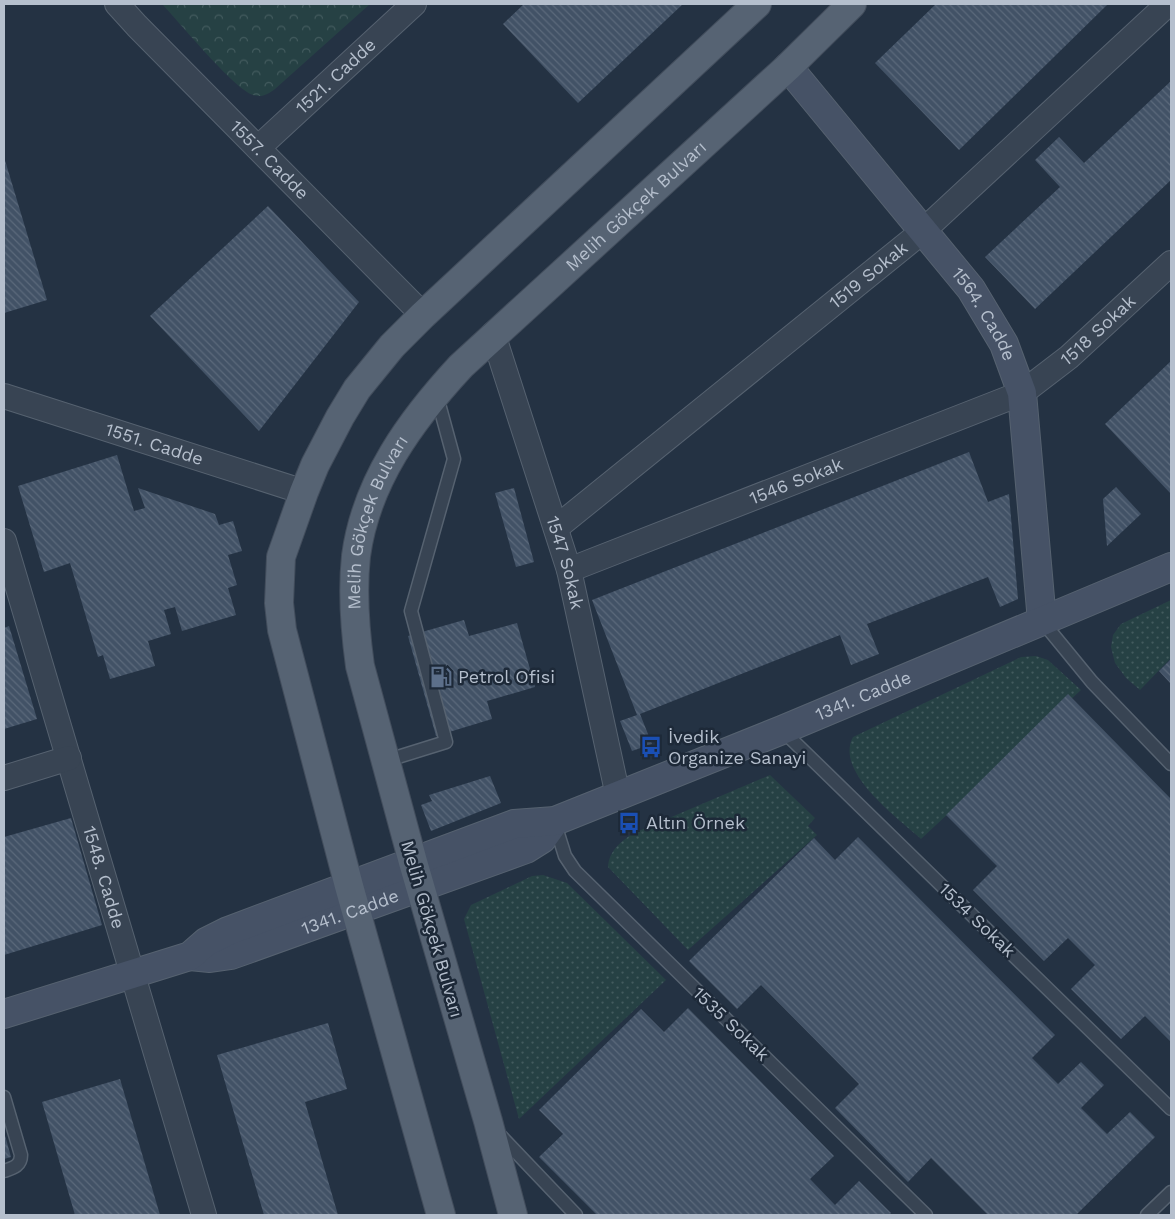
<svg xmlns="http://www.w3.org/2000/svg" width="1175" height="1219" font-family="'Work Sans',sans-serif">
<defs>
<pattern id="forest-crowns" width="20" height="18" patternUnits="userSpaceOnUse" patternTransform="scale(1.25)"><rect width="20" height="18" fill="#264144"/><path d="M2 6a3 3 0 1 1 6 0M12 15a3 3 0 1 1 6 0" fill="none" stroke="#435b5e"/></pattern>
<pattern id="park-dots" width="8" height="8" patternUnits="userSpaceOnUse" patternTransform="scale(1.25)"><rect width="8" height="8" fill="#264144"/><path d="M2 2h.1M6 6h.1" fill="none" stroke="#435b5e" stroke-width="1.8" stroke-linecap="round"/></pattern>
<pattern id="building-back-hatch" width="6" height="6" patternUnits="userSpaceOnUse" patternTransform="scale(1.25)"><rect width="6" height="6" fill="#425266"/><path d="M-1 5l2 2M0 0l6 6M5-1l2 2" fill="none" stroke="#5b697b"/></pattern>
</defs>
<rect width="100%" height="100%" fill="#243243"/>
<path fill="url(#forest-crowns)" d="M 162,4 L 370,4 L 275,89 C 268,94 262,98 253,95 C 234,89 179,22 162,4 Z"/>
<g fill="url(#park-dots)">
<path d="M 1171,600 L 1171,658 L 1140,690 L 1126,678 L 1115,663 L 1111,647 L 1113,635 L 1121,624 Z"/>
<path d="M 1036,656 L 1048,660 L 1081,690 L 921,839 C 898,818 834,772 853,737 L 1021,657 Z"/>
<path d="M 770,775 L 815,818 L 808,826 L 817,835 L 688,950 L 608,867 C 609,851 621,841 634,833 Z"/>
<path d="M 543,875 L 567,883 L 666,980 L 519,1119 L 464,919 L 471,905 L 532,876 Z"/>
</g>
<g fill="url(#building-back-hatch)">
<path d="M 524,4 L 683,4 L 578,103 L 503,24 Z"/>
<path d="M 936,4 L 1108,4 L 959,150 L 875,63 Z"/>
<path d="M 1171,81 L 1171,180 L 1035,309 L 985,257 L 1060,187 L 1035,160 L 1059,137 L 1084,163 Z"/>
<path d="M 4,157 L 47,300 L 4,313 Z"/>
<path d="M 268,206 L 359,302 L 259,431 L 150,316 Z"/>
<path d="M 1171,361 L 1171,494 L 1105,424 Z"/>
<path d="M 969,452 L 988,502 L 1009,494 L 1018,599 L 1000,607 L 988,577 L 867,624 L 879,654 L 851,665 L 840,635 L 640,714 L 652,744 L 632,751 L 620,721 L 637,715 L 592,600 Z"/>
<path d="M 117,455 L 134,511 L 145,508 L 138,488 L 215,514 L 219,525 L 233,521 L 242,551 L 228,555 L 237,585 L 228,588 L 236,615 L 182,631 L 175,607 L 164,610 L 171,634 L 148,641 L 155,666 L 110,679 L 103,655 L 98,657 L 70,563 L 44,572 L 18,486 Z"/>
<path d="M 1116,487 L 1141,514 L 1107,546 L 1103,499 Z"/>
<path d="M 514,488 L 534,562 L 516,567 L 495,493 Z"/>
<path d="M 464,620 L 469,636 L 517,623 L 535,687 L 487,701 L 492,719 L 436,736 L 408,636 Z"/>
<path d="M 9,626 L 37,719 L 4,729 L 4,628 Z"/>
<path d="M 1171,659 L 1171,684 L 1159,671 Z"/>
<path d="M 1068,694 L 1171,799 L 1171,1042 L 1145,1016 L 1121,1039 L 1071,989 L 1095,965 L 1068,938 L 1044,961 L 973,890 L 997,866 L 946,815 Z"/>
<path d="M 490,776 L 501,803 L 431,831 L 421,805 L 432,801 L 429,795 Z"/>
<path d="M 71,818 L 102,925 L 4,955 L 4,837 Z"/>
<path d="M 858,837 L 1055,1035 L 1032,1058 L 1058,1084 L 1081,1062 L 1104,1085 L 1081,1108 L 1107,1134 L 1130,1112 L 1155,1137 L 1076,1215 L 988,1215 L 931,1158 L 908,1182 L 835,1108 L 859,1084 L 761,985 L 737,1009 L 689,961 L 814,838 L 835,860 Z"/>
<path d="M 688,1008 L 834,1156 L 810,1179 L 835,1205 L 859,1181 L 891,1213 L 889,1215 L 597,1215 L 539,1157 L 563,1134 L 539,1110 L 641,1009 L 664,1032 Z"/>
<path d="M 328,1023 L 347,1089 L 305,1102 L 338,1215 L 264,1215 L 217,1055 Z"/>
<path d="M 120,1079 L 160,1215 L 75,1215 L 42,1102 Z"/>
<path d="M 4,1132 L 11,1157 L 4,1159 Z"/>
</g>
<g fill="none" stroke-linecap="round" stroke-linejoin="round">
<g stroke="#566270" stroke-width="15">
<g id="lane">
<path d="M 1042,621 L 1092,682 L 1171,764"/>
<path d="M 782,730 L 1171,1109"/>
<path d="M 385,761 L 446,742 L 411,611 L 454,459 L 436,393"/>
<path d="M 555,824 L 565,856 L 575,871 L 926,1215"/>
<path d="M 4,1097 L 21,1155 C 21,1166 13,1168 4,1171"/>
<path d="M 496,1131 L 576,1215"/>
<path d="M 1147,1215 L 1171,1192"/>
</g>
</g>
<g stroke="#566270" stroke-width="26">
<g id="street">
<path id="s1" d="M 117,4 L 137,26 L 423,315"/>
<path id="s2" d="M 258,148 L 414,4"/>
<path id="s3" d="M 493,334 L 569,570 L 618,796"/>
<path id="s4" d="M 4,396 L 304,492"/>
<path id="s5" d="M 556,528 L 923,231 L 1168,4"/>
<path id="s6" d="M 4,541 L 204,1215"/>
<path id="s7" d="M 569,570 L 1022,393 L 1069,357 L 1171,263"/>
<path d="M 4,778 L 69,758"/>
</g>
</g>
<g stroke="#566270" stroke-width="30">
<g id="secondary">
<path id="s8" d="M 788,67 L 971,289 L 1004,344 L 1022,393 L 1042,621"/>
<path id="s9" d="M 190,956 L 210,958 L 231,955 L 526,849 L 542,839 L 555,821"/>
<path id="s10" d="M 4,1014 L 190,956 L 206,942 L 228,931 L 514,824 L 555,821 L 782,730 L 1171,567"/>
</g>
</g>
<g stroke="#424d5c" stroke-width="30">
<g id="primary">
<path d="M 441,1215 L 349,886 L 282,630 L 279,603 L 281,557 L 304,492 L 315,465 L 340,417 L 357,389 L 392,346 L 423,315 L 757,4"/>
<path id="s11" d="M 513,1215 L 488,1121 L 413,862 L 360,666 C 355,630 352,593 356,556 C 366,481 411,420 461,366 L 788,67 L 852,4"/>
</g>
</g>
<use href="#lane" stroke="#384453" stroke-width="12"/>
<use href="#street" stroke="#384453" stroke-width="24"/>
<use href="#secondary" stroke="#465266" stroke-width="28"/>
<use href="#primary" stroke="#566373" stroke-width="28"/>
</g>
<defs>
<g id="fuel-bare" transform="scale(1.725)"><path d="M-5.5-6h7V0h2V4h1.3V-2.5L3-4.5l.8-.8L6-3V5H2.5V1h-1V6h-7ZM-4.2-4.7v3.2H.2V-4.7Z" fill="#5c6f8a" stroke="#1d2938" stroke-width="2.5" paint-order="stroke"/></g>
<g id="bus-bare" transform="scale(1.725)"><path d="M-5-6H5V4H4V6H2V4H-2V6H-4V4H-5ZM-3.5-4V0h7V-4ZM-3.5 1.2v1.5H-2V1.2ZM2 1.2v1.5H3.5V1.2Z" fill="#1a4fb4" stroke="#1d2938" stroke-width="2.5" paint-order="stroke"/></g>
</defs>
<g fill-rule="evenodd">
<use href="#fuel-bare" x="441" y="677"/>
<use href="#bus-bare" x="651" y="747"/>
<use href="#bus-bare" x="629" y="823"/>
</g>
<g text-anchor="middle" stroke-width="5" stroke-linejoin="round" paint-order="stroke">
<g font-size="18" fill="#b5bfcd" stroke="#1d2938">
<text dy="6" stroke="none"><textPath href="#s2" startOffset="106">1521. Cadde</textPath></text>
<text dy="6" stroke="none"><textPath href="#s1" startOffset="218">1557. Cadde</textPath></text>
<text dy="6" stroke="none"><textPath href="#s11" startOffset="1138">Melih Gökçek Bulvarı</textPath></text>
<text dy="6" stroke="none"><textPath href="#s5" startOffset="402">1519 Sokak</textPath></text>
<text dy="6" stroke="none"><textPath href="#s8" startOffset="316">1564. Cadde</textPath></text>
<text dy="6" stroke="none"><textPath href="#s7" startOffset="585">1518 Sokak</textPath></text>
<text dy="6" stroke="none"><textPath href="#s4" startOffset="158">1551. Cadde</textPath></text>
<text dy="6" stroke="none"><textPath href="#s7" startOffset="244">1546 Sokak</textPath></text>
<text dy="6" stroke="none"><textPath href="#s11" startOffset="718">Melih Gökçek Bulvarı</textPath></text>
<text dy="6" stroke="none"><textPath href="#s3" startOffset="240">1547 Sokak</textPath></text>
<text dy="6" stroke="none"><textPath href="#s10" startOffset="920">1341. Cadde</textPath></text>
<text dy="6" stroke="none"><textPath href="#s6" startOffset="351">1548. Cadde</textPath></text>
<text dy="6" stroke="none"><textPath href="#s9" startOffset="168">1341. Cadde</textPath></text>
<text transform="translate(977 920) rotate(44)" y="6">1534 Sokak</text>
<text transform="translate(432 929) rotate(74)" y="6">Melih Gökçek Bulvarı</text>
<text transform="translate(731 1024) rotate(44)" y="6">1535 Sokak</text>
</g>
<g font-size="18" fill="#b5bfcd" stroke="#1d2938" text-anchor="start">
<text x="458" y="683">Petrol Ofisi</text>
<text x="668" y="743">İvedik<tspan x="668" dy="21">Organize Sanayi</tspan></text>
<text x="646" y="829">Altın Örnek</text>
</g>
</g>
<rect width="1175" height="1219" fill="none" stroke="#b5bfcd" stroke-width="10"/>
</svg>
